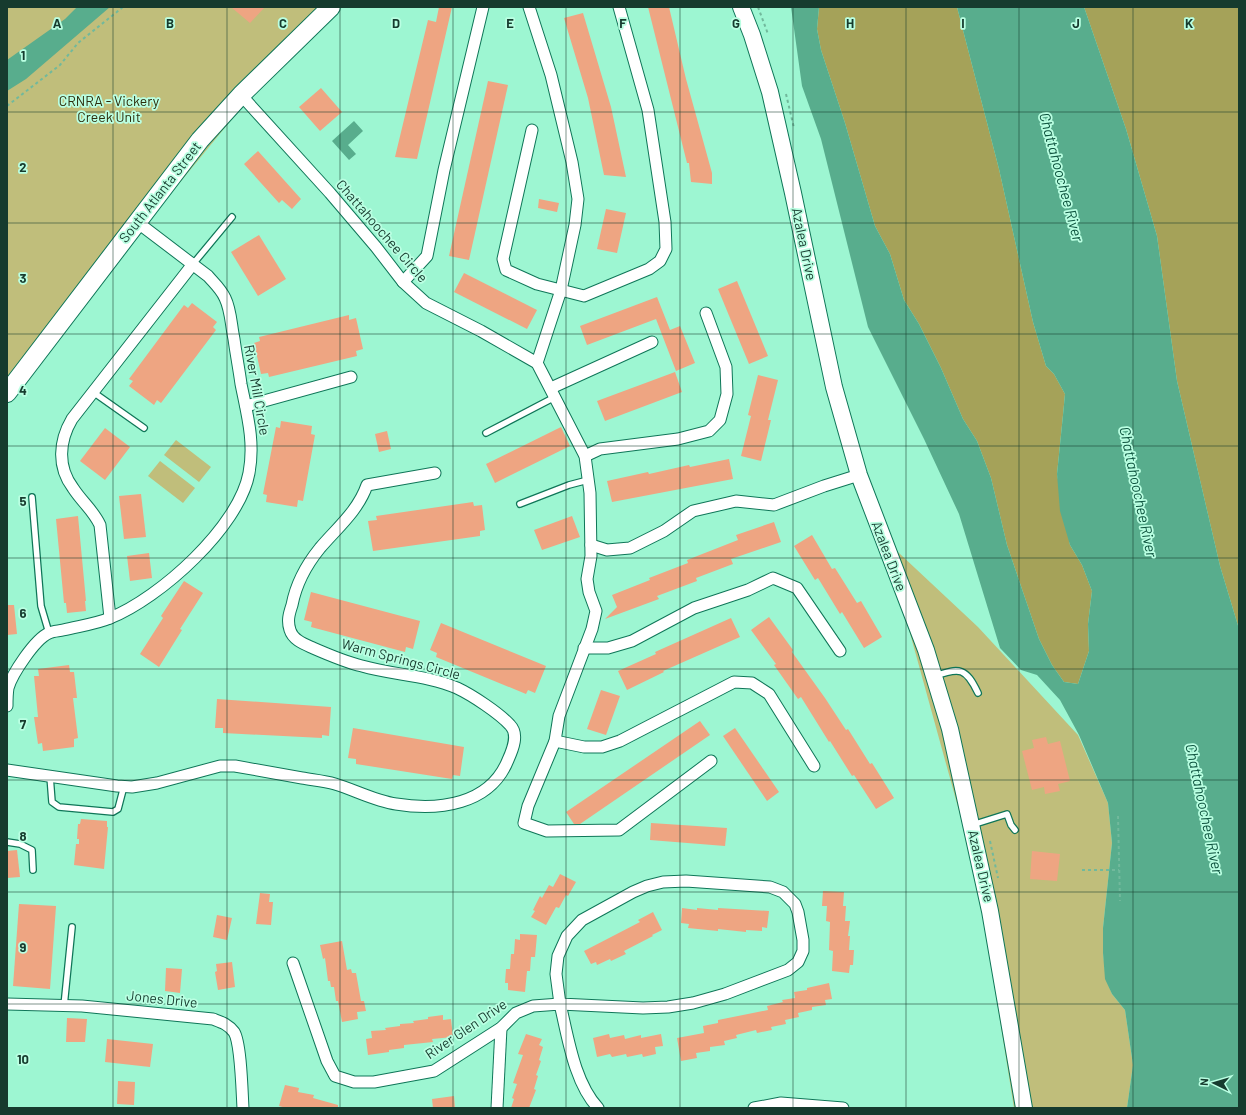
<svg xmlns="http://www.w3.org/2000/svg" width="1246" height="1115" font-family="Barlow,sans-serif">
<rect width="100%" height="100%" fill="#9df6d2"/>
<g fill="#c0be7b">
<path d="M 7,7 L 324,7 L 7,393 Z"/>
<path d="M 176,440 L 211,467 L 199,482 L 164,455 Z"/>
<path d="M 160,461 L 195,488 L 183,503 L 148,476 Z"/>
<path d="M 884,539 L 978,627 L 1078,735 L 1108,803 L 1112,843 L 1103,928 L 1103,953 L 1106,979 L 1112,994 L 1125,1010 L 1133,1065 L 1127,1108 L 1014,1108 L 977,876 Z"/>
</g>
<g fill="#a5a259">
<path d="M 819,7 L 957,7 L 999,169 L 1033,322 L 1046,366 L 1054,374 L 1065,394 L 1063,415 L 1057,474 L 1070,545 L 1082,565 L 1092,591 L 1088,624 L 1089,651 L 1078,684 L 1064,682 L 1052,665 L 1039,639 L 1007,545 L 991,478 L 977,441 L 963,419 L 941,368 L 919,324 L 904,300 L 890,254 L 875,226 L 845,123 L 821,50 L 817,29 Z"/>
<path d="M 1084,7 L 1239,7 L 1239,629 L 1220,566 L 1177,381 L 1157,236 L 1126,129 Z"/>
</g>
<g fill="#58ad8d">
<path d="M 77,7 L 110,7 L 26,79 L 7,91 L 7,60 L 65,19 Z"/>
<path d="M 791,7 L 819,7 L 817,29 L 821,50 L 845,123 L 875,226 L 890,254 L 904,300 L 919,324 L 941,368 L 963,419 L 977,441 L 991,478 L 1007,545 L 1039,639 L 1052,665 L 1064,682 L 1078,684 L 1089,651 L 1088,624 L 1092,591 L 1082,565 L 1070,545 L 1060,511 L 1057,474 L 1063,415 L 1065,394 L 1054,374 L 1046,366 L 1033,322 L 999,169 L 957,7 L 1084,7 L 1126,129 L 1157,236 L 1177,381 L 1220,566 L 1239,629 L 1239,1108 L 1127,1108 L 1133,1065 L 1125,1010 L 1112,994 L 1105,979 L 1103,953 L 1103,928 L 1112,843 L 1108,803 L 1079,735 L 1060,700 L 1037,675 L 1021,670 L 1000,648 L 959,514 L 924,439 L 868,327 L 821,139 L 802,86 Z"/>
<path d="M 354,121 L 363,131 L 348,145 L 356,154 L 349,160 L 332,141 Z"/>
</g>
<g fill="#eea582">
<path d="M 231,7 L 265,7 L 250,23 Z"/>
<path d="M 439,7 L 452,7 L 417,159 L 395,157 L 428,20 L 436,22 Z"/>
<path d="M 648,7 L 669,7 L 686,79 L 712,173 L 712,184 L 691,182 L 689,163 L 687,163 Z"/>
<path d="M 583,13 L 611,107 L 626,177 L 604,175 L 588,98 L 564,18 Z"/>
<path d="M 488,81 L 508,85 L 469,260 L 449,256 Z"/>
<path d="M 321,88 L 342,112 L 320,131 L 299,107 Z"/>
<path d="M 258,151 L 301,199 L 292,209 L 282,200 L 279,203 L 244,164 Z"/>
<path d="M 539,199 L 559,203 L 557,212 L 538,208 Z"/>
<path d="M 606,209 L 626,213 L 617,253 L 597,249 Z"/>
<path d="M 259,235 L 286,279 L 258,296 L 231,252 Z"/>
<path d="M 464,273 L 537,310 L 527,329 L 454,292 Z"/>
<path d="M 737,281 L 768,356 L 749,364 L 718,289 Z"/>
<path d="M 657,297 L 670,330 L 680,326 L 695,363 L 676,371 L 656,319 L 587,345 L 580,326 Z"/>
<path d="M 192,303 L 217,322 L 213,327 L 216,330 L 161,403 L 157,400 L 154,405 L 129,386 L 133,381 L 129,379 L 184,305 L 188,308 Z"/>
<path d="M 349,315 L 349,320 L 356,318 L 363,349 L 356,351 L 357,356 L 269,377 L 268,373 L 261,374 L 254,343 L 260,341 L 259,337 Z"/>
<path d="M 675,372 L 682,392 L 605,421 L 597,401 Z"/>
<path d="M 758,375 L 778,380 L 768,420 L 771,420 L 761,461 L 741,456 L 751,416 L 748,415 Z"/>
<path d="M 281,421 L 312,426 L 311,434 L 315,435 L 303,501 L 298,500 L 297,507 L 266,502 L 267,495 L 263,494 L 276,427 L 280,428 Z"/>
<path d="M 561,427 L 570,446 L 495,483 L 486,464 Z"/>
<path d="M 105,428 L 130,447 L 105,480 L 80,461 Z"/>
<path d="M 387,431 L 391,449 L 379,452 L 375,434 Z"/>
<path d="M 729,459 L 733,479 L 612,502 L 607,481 L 648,472 L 649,474 L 689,465 L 690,467 Z"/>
<path d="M 141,494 L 146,537 L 124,539 L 119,496 Z"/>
<path d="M 473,502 L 474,506 L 482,505 L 485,530 L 480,531 L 480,536 L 373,551 L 368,521 L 377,520 L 376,516 Z"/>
<path d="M 78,516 L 86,601 L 85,601 L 86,611 L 67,613 L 66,603 L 64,603 L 56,519 Z"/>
<path d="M 572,516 L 580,537 L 542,550 L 534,530 Z"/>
<path d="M 774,522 L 781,542 L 731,559 L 733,564 L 696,578 L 697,581 L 657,596 L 659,599 L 605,619 L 617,607 L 612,595 L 650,580 L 649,578 L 688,563 L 687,560 L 738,540 L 736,535 Z"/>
<path d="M 812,535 L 832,569 L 835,568 L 857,603 L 861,601 L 882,637 L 864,648 L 842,612 L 840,614 L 818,578 L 815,580 L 794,546 Z"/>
<path d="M 149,553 L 152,578 L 130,581 L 127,556 Z"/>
<path d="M 184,581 L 203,593 L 180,629 L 182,630 L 159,667 L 140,654 L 163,618 L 161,616 Z"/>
<path d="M 311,592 L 420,621 L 413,649 L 406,647 L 405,652 L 311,627 L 312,622 L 304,620 Z"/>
<path d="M 7,605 L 14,605 L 17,634 L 7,635 Z"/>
<path d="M 769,617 L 793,650 L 792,652 L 825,698 L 846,730 L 848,729 L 870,764 L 872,763 L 894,798 L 876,809 L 854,775 L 852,776 L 830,741 L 829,742 L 801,697 L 798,699 L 774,665 L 776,664 L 751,630 Z"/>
<path d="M 731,618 L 740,637 L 663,671 L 664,672 L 627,690 L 618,671 L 656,654 L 655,652 Z"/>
<path d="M 441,623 L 546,666 L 535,693 L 528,690 L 526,694 L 436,657 L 437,653 L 430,650 Z"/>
<path d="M 69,665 L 70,672 L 74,672 L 77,698 L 73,698 L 78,738 L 74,739 L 74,747 L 43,751 L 42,743 L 38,744 L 34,717 L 38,717 L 34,676 L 39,676 L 38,669 Z"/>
<path d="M 601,690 L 620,696 L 606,735 L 587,729 Z"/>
<path d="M 217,699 L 331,707 L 329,736 L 322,735 L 322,738 L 223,733 L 223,728 L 215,728 Z"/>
<path d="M 700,721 L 710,735 L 580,824 L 574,824 L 566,812 Z"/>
<path d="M 353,728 L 464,747 L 460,776 L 453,775 L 452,779 L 356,764 L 356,759 L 348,758 Z"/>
<path d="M 735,728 L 779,792 L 767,801 L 723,736 Z"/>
<path d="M 1046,737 L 1048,744 L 1060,741 L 1070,781 L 1058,784 L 1060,791 L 1045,794 L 1044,787 L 1032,790 L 1022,751 L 1034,748 L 1032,740 Z"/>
<path d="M 81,819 L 107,821 L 107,827 L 108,827 L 104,869 L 74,865 L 76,844 L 79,844 L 79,839 L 77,839 L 78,824 L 80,824 Z"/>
<path d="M 651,823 L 727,828 L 725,846 L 650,840 Z"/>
<path d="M 17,850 L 20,877 L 7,878 L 7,851 Z"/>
<path d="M 1032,851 L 1060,854 L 1057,881 L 1030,879 Z"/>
<path d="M 560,874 L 576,882 L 568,896 L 566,895 L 559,908 L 556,907 L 546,925 L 531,917 L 535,911 L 533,910 L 540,896 L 542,898 L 549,885 L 553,887 Z"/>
<path d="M 823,891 L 844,892 L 843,906 L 846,906 L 845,921 L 850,921 L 848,936 L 850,936 L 849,950 L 854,950 L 853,965 L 850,965 L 849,973 L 832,971 L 833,951 L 829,950 L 830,922 L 826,921 L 827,906 L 822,906 Z"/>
<path d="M 260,893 L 270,894 L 269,902 L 273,902 L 271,925 L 256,924 Z"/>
<path d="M 19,904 L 56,906 L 50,989 L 13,986 Z"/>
<path d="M 682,908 L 697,910 L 697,908 L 718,910 L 718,908 L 769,911 L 767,928 L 762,927 L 762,931 L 746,930 L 746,932 L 718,929 L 718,931 L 688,928 L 689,924 L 681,923 Z"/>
<path d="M 653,912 L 662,930 L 652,935 L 653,936 L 624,951 L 626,954 L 611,961 L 610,959 L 597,965 L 596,962 L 591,964 L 584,951 L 640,922 L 638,920 Z"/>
<path d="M 217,915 L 232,918 L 227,940 L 213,937 Z"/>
<path d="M 520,934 L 537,935 L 535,957 L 531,957 L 530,971 L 527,971 L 525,992 L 508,990 L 508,983 L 505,983 L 506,969 L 510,969 L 511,954 L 514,954 L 515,939 L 520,940 Z"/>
<path d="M 342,941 L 347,970 L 351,969 L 352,973 L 356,973 L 361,1001 L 364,1001 L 366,1011 L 357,1012 L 358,1019 L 342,1022 L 338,1001 L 336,1001 L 334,987 L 331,987 L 330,981 L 328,981 L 325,958 L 323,959 L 320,945 Z"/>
<path d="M 232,962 L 235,987 L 218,990 L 215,972 L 217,971 L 216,964 Z"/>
<path d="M 166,968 L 182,969 L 180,993 L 165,991 Z"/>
<path d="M 829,983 L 832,999 L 825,1000 L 826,1005 L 812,1007 L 812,1010 L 798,1013 L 799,1017 L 785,1020 L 786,1024 L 771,1027 L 772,1030 L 757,1033 L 756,1030 L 736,1035 L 737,1038 L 724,1041 L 725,1045 L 710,1047 L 710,1051 L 696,1053 L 697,1058 L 681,1061 L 677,1038 L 704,1033 L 703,1026 L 718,1023 L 718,1020 L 768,1010 L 767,1006 L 783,1002 L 782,1000 L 795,998 L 794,992 L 807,990 L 807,988 Z"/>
<path d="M 443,1015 L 443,1020 L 451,1019 L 453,1037 L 432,1039 L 433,1042 L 404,1045 L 404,1048 L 389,1050 L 389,1052 L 368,1055 L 366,1039 L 372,1038 L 371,1031 L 386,1030 L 385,1028 L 400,1026 L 400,1024 L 414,1023 L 413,1021 L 428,1019 L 428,1017 Z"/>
<path d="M 67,1018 L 87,1019 L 85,1042 L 66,1042 Z"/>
<path d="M 526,1034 L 542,1039 L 539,1045 L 543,1047 L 539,1060 L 541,1061 L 536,1075 L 538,1076 L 534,1089 L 536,1090 L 529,1108 L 511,1108 L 514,1099 L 512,1098 L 517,1084 L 513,1083 L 523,1055 L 518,1054 Z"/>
<path d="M 609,1034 L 610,1038 L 624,1035 L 625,1039 L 641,1035 L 641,1038 L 661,1034 L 663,1046 L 655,1047 L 656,1054 L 643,1057 L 642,1054 L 627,1057 L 626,1054 L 612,1057 L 610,1054 L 597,1057 L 593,1038 Z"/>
<path d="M 107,1039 L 153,1044 L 150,1067 L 105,1062 Z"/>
<path d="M 118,1081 L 135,1082 L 134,1105 L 117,1104 Z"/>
<path d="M 285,1085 L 299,1088 L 298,1092 L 314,1095 L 313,1098 L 338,1105 L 338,1108 L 286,1108 L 279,1106 Z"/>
<path d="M 454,1096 L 455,1108 L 433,1108 L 432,1099 Z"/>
</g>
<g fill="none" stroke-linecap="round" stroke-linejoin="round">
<g stroke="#0f7658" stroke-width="8">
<g id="lane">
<path d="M 193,264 L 232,217"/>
<path d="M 93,392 L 144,428"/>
<path d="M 486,433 L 555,397"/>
<path d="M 32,497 L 41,606 L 49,633"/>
<path d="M 520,504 L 569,485 L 588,480"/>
<path d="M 935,676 C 960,667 966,668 978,693"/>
<path d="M 50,776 L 52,802 L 59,807 L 113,812 L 118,809 L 124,786"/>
<path d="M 972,825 L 1007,814 L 1011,825 L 1015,830"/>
<path d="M 7,842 L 20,844 L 32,850 L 33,870"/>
<path d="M 64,1006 L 72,927"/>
</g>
</g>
<g stroke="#0f7658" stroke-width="13">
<g id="street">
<path d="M 529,7 L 551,75 L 572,162 L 578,199 L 575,225 L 561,290 L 537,363"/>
<path d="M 241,95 L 330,193 L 376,247 L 403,282 L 426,303 L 481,331 L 537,363 L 585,456 L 590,493 L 591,556 L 587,579 L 589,592 L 596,611 L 592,629 L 559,716 L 555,741 L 528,806 L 524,823 L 547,831 L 619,830 L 711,761"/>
<path d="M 532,130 L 503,259 L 506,270 L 537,284 L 584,296 L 649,269 L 660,261 L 666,249 L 665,222 L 648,110 L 619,7"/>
<path d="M 403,282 L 427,256 L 444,170 L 483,7"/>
<path d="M 551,388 L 652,342"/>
<path d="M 246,406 L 351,377"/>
<path d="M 585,456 L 600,449 L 678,439 L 709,431 L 720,420 L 727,394 L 726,367 L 706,313"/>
<path d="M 591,545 L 607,550 L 630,548 L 664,531 L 693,511 L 736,501 L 774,505 L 824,486 L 859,475"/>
<path d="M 110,618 L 100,525 C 93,510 82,502 73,488 C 57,467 59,441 72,419 L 193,264"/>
<path d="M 584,648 L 608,648 L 632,641 L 694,608 L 748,590 L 773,578 L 797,588 L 840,651"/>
<path d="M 7,706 C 7,700 7,694 8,688 C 12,674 35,639 49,633 C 53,631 59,631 63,630 C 79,626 96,624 110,618 C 160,598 239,527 249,473 C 255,442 247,414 241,384 C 239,369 236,354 234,339 C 231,325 231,310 225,298 C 221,289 214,283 208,276 L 137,222"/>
<path d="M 555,741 L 584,747 L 602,747 L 620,741 L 734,682 L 752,683 L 769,694 L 814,766"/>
<path d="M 7,770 L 117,786 L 132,787 L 157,783 L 220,766 L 235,766 C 257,770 279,774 302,778 C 313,780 324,781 335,784 C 355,790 375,801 396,804 C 438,811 490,805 508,760 C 513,749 519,734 510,725 C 499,713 472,695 457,688 C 427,675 393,675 362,666 C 345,662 329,655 313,648 C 304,644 293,640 290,630 C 287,621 289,614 292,605 C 296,584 307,564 320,548 C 337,528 358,511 367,485 L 435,473"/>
<path d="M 686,881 L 770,887 L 783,892 L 795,904 L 798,912 L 803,940 L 803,951 L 798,962 L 788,970 L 725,994 L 693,1003 L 668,1007 L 643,1008 L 560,1004 L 556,974 L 558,956 L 567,936 L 582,920 L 633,892 L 647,886 L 663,882 Z"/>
<path d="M 293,963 L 327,1061 L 335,1076 L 354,1082 L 374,1082 L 434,1071 L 501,1028 L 516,1013 L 533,1006 L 560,1004 C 568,1037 574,1082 598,1108"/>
<path d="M 7,1004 L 82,1006 L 213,1019 C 221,1022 228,1024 234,1032 C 241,1043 242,1092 243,1108"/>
<path d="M 497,1108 L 501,1028"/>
<path d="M 754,1108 L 781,1103 L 843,1108"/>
</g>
</g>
<g stroke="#0f7658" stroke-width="18">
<path id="secondary" d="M 741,7 L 752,35 L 770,92 L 793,193 L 834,387 L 859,475 L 926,650 L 950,729 L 990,911 L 1024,1108"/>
</g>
<g stroke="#0f7658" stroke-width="20">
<path id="primary" d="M 7,393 L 200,140 L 241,95 L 331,7"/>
</g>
<g stroke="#71b99c" stroke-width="2" stroke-dasharray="3 3" stroke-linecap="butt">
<path d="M 758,7 L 768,34"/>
<path d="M 786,94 L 794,128"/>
<path d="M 7,106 L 60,65 L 78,43 L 123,7"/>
<path d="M 1118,816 L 1120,901"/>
<path d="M 990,841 L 998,878"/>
<path d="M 1082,870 L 1119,870"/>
</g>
<use href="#lane" stroke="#fff" stroke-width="5.5"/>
<use href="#street" stroke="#fff" stroke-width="11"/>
<use href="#secondary" stroke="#fff" stroke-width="16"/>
<use href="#primary" stroke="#fff" stroke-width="18"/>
</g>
<path fill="none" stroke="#163b2e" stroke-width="1" stroke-opacity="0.55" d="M 113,7 L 113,1108M 227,7 L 227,1108M 340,7 L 340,1108M 453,7 L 453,1108M 566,7 L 566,1108M 680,7 L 680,1108M 793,7 L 793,1108M 906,7 L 906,1108M 1019,7 L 1019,1108M 1133,7 L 1133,1108M 7,112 L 1239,112M 7,223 L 1239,223M 7,334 L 1239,334M 7,446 L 1239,446M 7,558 L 1239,558M 7,669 L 1239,669M 7,780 L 1239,780M 7,892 L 1239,892M 7,1004 L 1239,1004"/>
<g text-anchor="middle" stroke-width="3.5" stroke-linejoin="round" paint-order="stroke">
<g font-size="14" fill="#2d2c0b" stroke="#baffe2">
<text x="109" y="106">CRNRA - Vickery<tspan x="109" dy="16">Creek Unit</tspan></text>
</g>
<g font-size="14" fill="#163b2e" stroke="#baffe2">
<text transform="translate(160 192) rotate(-52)" y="5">South Atlanta Street</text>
<text transform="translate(382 231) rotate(49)" y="5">Chattahoochee Circle</text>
<text transform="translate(804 244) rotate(78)" y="5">Azalea Drive</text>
<text transform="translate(257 390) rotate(80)" y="5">River Mill Circle</text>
<text transform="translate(889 556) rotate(69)" y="5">Azalea Drive</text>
<text transform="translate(401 659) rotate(15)" y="5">Warm Springs Circle</text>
<text transform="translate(981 866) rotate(77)" y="5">Azalea Drive</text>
<text transform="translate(162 999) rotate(6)" y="5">Jones Drive</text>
<text transform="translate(466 1029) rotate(-34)" y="5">River Glen Drive</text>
</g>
<g font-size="15" font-style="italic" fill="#0e543f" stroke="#baffe2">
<text transform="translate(1061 177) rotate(75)" y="5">Chattahoochee River</text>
<text transform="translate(1138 492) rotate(78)" y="5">Chattahoochee River</text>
<text transform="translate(1204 809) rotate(78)" y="5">Chattahoochee River</text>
</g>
</g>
<g font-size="13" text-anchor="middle" font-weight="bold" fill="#163b2e" stroke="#baffe2" stroke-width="3.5" stroke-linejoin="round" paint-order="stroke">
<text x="57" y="28">A</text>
<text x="170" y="28">B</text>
<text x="283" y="28">C</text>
<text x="396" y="28">D</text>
<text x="510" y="28">E</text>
<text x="623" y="28">F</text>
<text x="736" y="28">G</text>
<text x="850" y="28">H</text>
<text x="963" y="28">I</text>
<text x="1076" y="28">J</text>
<text x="1189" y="28">K</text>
<text x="23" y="60">1</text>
<text x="23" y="172">2</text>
<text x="23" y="283">3</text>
<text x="23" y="395">4</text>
<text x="23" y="506">5</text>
<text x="23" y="618">6</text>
<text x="23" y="729">7</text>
<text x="23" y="841">8</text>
<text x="23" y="952">9</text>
<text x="23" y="1064">10</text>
</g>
<rect width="1246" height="1115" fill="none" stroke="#163b2e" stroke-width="16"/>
<g transform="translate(1214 1083) rotate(275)" stroke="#baffe2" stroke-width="3" paint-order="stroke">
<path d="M0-3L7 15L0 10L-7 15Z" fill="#163b2e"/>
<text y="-6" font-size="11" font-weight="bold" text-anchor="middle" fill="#163b2e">N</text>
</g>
</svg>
